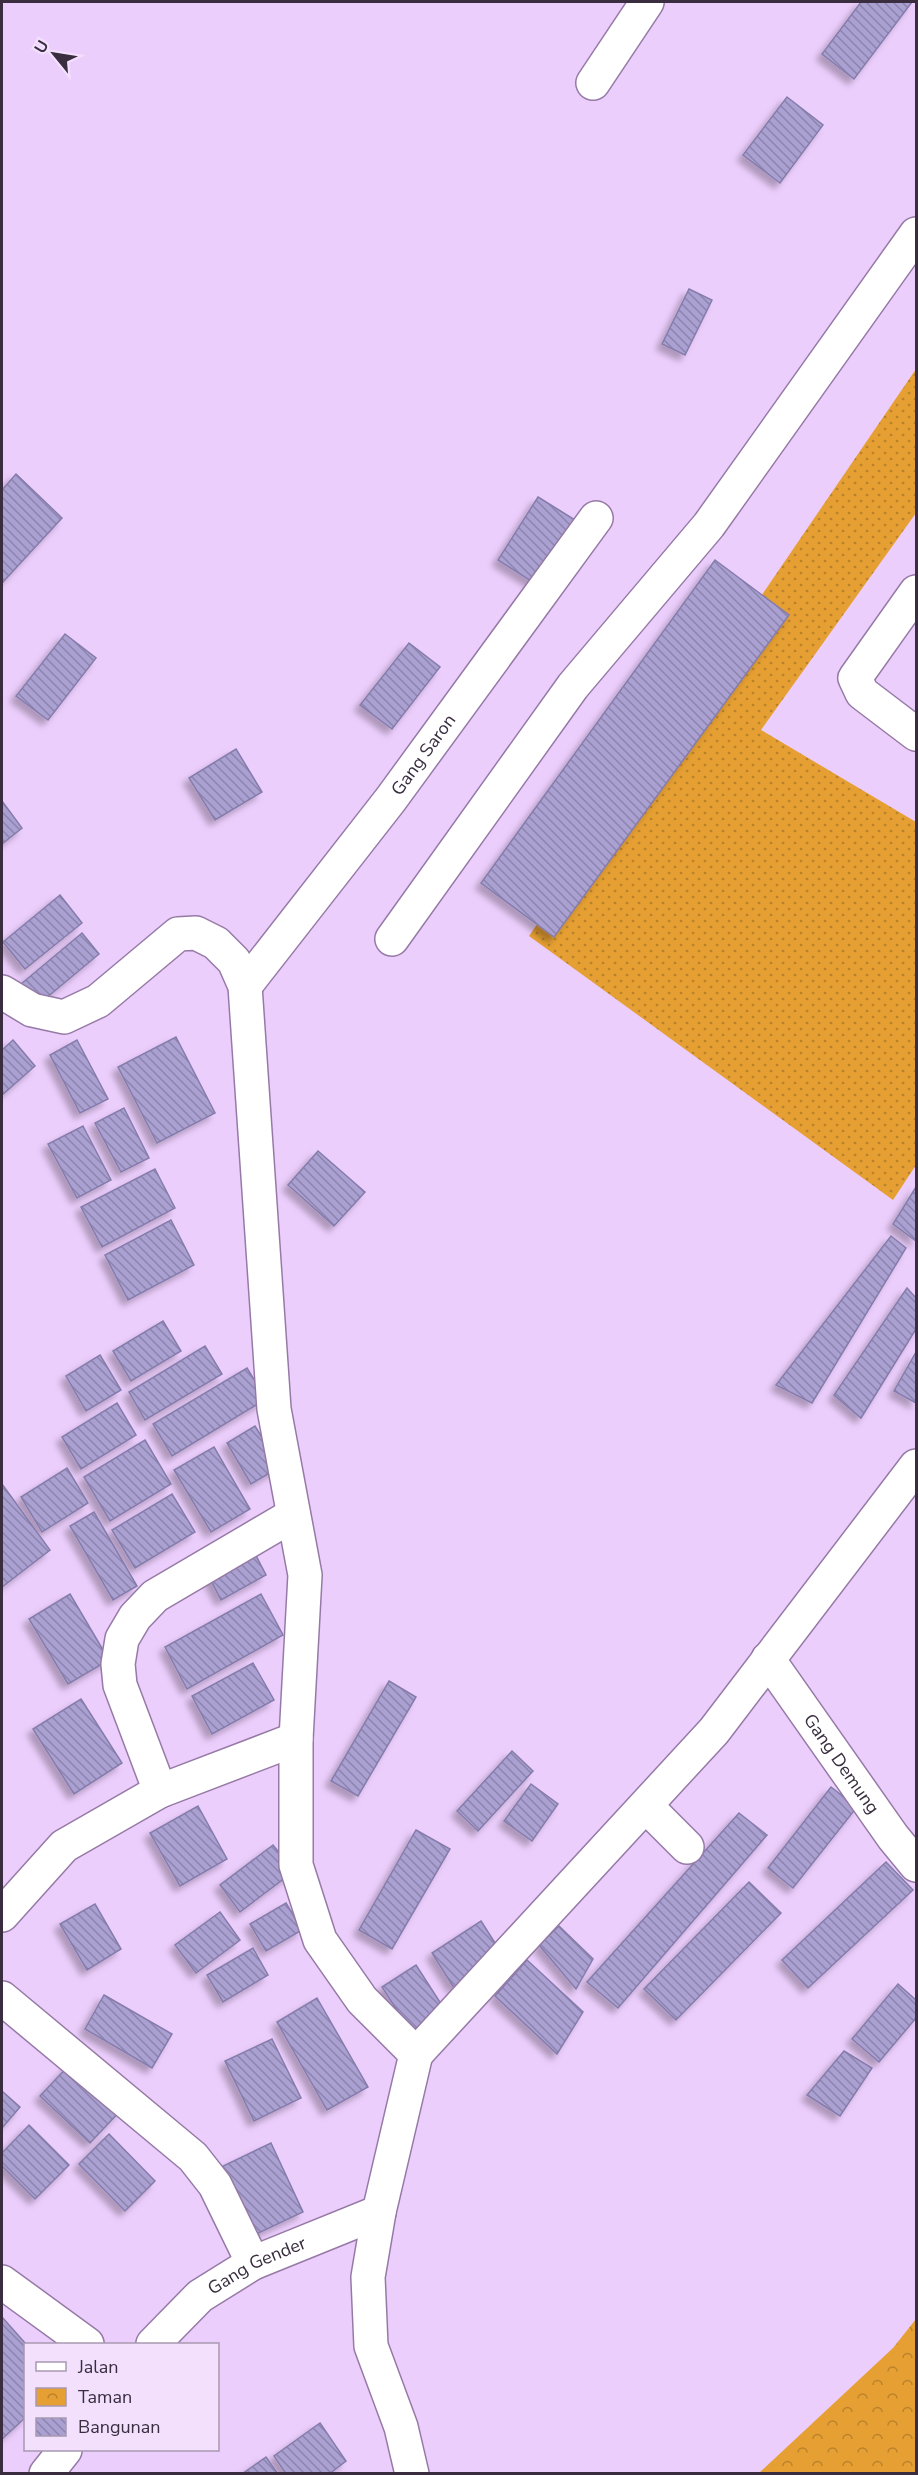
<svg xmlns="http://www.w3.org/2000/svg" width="918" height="2475" font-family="'Nunito Sans',sans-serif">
<defs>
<pattern id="grass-dots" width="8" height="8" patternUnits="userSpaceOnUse" patternTransform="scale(1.5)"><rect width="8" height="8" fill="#e59f32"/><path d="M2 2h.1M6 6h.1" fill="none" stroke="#bb822c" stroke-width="1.8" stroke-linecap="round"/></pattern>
<pattern id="park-crowns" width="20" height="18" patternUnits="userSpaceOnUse" patternTransform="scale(1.5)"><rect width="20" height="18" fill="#e59f32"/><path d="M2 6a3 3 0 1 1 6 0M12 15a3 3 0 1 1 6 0" fill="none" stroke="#bb822c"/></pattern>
<pattern id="building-back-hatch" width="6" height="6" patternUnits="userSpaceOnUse" patternTransform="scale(1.5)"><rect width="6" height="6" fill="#aaa1d2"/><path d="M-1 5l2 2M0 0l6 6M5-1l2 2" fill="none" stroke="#8b84ac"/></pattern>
<filter id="shadow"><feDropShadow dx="-5.5" dy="5.5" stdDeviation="3" flood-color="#0004"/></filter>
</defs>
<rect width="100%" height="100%" fill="#eccefd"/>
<path fill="url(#grass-dots)" d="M 916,369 L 916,513 L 761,730 L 916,822 L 916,1165 L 893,1200 L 529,936 Z"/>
<path fill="url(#park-crowns)" d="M 916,2319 L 916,2473 L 759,2473 L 893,2348 Z"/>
<g fill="url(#building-back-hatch)" stroke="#857cab" stroke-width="1.5" filter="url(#shadow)">
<path d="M 861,2 L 912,2 L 854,79 L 822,54 Z"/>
<path d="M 787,97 L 823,125 L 780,183 L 743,155 Z"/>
<path d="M 689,289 L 712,300 L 685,355 L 662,344 Z"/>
<path d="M 16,474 L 62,518 L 2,583 L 2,490 Z"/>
<path d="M 538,497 L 583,525 L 542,588 L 498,560 Z"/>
<path d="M 715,560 L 789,615 L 554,937 L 481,883 Z"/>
<path d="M 65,634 L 96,658 L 48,720 L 16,696 Z"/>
<path d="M 409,643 L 440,667 L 392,729 L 360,705 Z"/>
<path d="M 236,749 L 262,792 L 215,820 L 189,778 Z"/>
<path d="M 2,801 L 22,828 L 2,844 Z"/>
<path d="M 60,895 L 82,923 L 25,969 L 3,942 Z"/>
<path d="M 82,933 L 99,954 L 39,1004 L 21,984 Z"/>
<path d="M 176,1037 L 215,1113 L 157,1143 L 118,1067 Z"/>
<path d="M 13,1040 L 35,1066 L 2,1095 L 2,1050 Z"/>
<path d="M 77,1040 L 108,1099 L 80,1113 L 50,1055 Z"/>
<path d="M 124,1108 L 149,1158 L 121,1172 L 95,1123 Z"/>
<path d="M 83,1126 L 111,1180 L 77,1198 L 48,1144 Z"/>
<path d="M 318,1151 L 365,1192 L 334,1226 L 288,1185 Z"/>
<path d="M 155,1169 L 175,1208 L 102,1247 L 81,1207 Z"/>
<path d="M 916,1187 L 916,1241 L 893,1224 Z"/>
<path d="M 171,1220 L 194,1265 L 128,1300 L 105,1255 Z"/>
<path d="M 891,1236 L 906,1248 L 812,1403 L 776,1385 Z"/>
<path d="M 907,1288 L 916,1298 L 916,1329 L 861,1418 L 834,1395 Z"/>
<path d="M 163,1321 L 181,1351 L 131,1381 L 113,1351 Z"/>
<path d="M 205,1346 L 222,1374 L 145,1420 L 129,1392 Z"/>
<path d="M 916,1352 L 916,1403 L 894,1391 Z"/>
<path d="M 100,1355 L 121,1390 L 86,1411 L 66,1376 Z"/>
<path d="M 247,1368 L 266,1399 L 172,1456 L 153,1424 Z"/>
<path d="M 117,1403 L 136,1435 L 81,1469 L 62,1437 Z"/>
<path d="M 255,1426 L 280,1467 L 251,1484 L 227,1443 Z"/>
<path d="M 145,1440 L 171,1484 L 110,1521 L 84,1477 Z"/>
<path d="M 214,1447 L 250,1509 L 211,1532 L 174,1470 Z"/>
<path d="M 67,1468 L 88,1503 L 42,1532 L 21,1497 Z"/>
<path d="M 2,1484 L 50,1550 L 2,1587 Z"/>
<path d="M 172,1494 L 195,1532 L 135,1568 L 112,1530 Z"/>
<path d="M 94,1512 L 137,1586 L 113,1600 L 70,1526 Z"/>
<path d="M 250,1544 L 266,1575 L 221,1600 L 205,1569 Z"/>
<path d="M 70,1594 L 109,1660 L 68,1684 L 29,1619 Z"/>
<path d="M 261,1594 L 283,1635 L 187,1689 L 165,1647 Z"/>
<path d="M 253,1663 L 274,1700 L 212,1734 L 192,1696 Z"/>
<path d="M 389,1681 L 416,1697 L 358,1796 L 331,1781 Z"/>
<path d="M 81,1699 L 122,1763 L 74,1794 L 33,1729 Z"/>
<path d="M 512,1751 L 533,1771 L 478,1831 L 457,1811 Z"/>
<path d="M 531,1784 L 558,1804 L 532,1841 L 504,1821 Z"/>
<path d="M 831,1787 L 857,1807 L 793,1888 L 768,1868 Z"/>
<path d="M 198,1806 L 227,1859 L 180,1886 L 150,1833 Z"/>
<path d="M 739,1813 L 767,1835 L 618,2008 L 587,1982 Z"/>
<path d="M 416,1830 L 450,1849 L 392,1949 L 359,1930 Z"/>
<path d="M 273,1845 L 294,1871 L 240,1912 L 220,1885 Z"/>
<path d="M 886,1862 L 913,1890 L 808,1988 L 782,1960 Z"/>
<path d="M 749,1882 L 781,1913 L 676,2020 L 644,1989 Z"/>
<path d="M 286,1903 L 302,1930 L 266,1951 L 250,1924 Z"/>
<path d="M 95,1904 L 121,1949 L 87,1970 L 60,1924 Z"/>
<path d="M 220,1912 L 240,1940 L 196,1973 L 175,1945 Z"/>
<path d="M 481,1921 L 504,1957 L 454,1988 L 432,1953 Z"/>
<path d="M 559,1926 L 593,1959 L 576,1989 L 539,1945 Z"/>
<path d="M 253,1948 L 268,1975 L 223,2002 L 207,1975 Z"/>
<path d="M 527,1960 L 583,2012 L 557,2054 L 495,1996 Z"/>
<path d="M 416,1965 L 445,2010 L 411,2032 L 382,1987 Z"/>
<path d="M 898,1984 L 916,2000 L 916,2018 L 879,2062 L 852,2039 Z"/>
<path d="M 104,1995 L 172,2034 L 152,2068 L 85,2029 Z"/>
<path d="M 317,1998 L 368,2087 L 327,2110 L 277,2022 Z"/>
<path d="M 272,2039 L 301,2098 L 254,2121 L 225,2061 Z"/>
<path d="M 844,2051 L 872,2068 L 840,2116 L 807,2095 Z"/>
<path d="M 72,2062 L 122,2109 L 90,2143 L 40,2096 Z"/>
<path d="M 2,2091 L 20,2107 L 2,2128 Z"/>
<path d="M 29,2125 L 69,2165 L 35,2199 L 2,2166 L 2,2153 Z"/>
<path d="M 109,2134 L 155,2181 L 125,2211 L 79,2164 Z"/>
<path d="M 271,2143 L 303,2212 L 252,2236 L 221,2167 Z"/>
<path d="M 2,2317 L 26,2344 L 26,2417 L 2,2439 Z"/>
<path d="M 320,2423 L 346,2461 L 329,2474 L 286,2474 L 274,2456 Z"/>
<path d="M 266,2457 L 278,2474 L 242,2474 Z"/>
</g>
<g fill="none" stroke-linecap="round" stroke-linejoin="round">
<g stroke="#967aa6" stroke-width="36">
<g id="minor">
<path d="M 593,83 L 647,2"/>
<path d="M 916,592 L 855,678 L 862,693 L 916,734"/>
<path d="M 392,939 L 573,686 L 709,525 L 916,234"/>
<path id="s1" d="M 245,986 L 391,799 L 596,518"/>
<path d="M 2,992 L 32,1010 L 64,1017 L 98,1001 L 178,934 L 196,933 L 216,943 L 234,961 L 245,986 L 274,1409 L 305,1575 L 296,1739 L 296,1865 L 320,1940 L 362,2000 L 416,2054 L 379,2212 L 368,2277 L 371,2346 L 401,2427 L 412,2474"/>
<path id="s2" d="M 768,1659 L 893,1837 L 916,1865"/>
<path d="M 160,1791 L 120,1685 L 118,1664 L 122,1639 L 135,1617 L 155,1596 L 293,1515"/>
<path d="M 646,1806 L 687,1847"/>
<path d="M 2,1915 L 64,1846 L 160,1791 L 296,1739"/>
<path d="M 2,1998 L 193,2157 L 215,2185 L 253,2263"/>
<path d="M 416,2054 L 714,1731 L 916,1466"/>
<path d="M 2,2282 L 87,2344"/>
<path id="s3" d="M 153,2344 L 200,2296 L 253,2263 L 379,2212"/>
<path d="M 46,2474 L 65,2450"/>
</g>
</g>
<use href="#minor" stroke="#fff" stroke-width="33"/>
</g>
<g text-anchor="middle" stroke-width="4.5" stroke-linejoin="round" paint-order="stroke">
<g font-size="18" fill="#392d3f" stroke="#f2e0fd">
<text dy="6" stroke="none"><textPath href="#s1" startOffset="292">Gang Saron</textPath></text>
<text dy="6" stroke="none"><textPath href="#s2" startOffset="128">Gang Demung</textPath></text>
<text dy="6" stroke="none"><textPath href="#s3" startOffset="132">Gang Gender</textPath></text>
</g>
</g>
<rect width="918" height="2475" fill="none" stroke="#392d3f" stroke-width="6"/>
<rect x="24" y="2343" width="195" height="108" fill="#f2e0fd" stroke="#a898b1" stroke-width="1.5"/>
<rect x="36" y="2362" width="30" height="9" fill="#ffffff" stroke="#a898b1" stroke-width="1.5"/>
<text x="78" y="2373" font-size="18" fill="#392d3f">Jalan</text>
<rect x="36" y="2388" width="30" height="18" fill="url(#park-crowns)" stroke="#a898b1" stroke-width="1.5"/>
<text x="78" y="2403" font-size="18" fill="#392d3f">Taman</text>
<rect x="36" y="2418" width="30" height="18" fill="url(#building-back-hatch)" stroke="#a898b1" stroke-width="1.5"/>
<text x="78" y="2433" font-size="18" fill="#392d3f">Bangunan</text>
<g transform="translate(54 54) rotate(300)" stroke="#f2e0fd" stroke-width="4.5" paint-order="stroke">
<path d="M0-4.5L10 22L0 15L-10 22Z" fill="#392d3f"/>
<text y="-9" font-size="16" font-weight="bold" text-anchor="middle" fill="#392d3f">U</text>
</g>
</svg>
